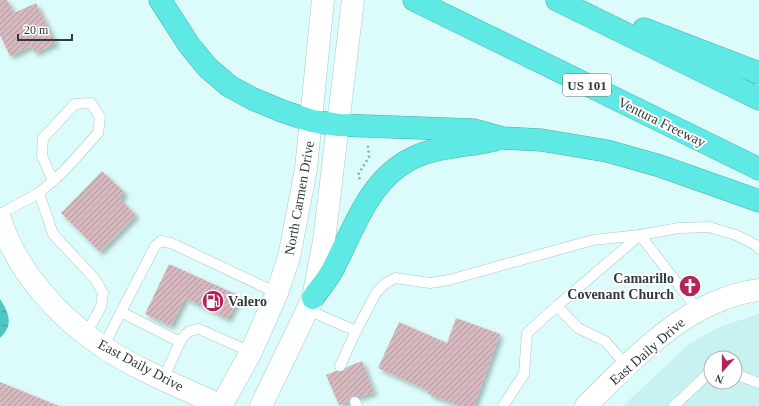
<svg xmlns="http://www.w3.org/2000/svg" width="759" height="406" font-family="'Times New Roman',serif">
<defs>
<pattern id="water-ripples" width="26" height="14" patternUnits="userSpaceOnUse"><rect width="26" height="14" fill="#4ec6c2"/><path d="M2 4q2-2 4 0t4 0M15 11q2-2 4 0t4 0" fill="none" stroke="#41a29f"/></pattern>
<pattern id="building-hatch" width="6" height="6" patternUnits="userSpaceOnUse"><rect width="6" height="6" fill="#d6b9bf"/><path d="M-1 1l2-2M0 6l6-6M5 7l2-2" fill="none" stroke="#ae989c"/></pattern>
<filter id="shadow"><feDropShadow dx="3.5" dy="3.5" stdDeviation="2" flood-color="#0004"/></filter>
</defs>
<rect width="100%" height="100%" fill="#dbfcfa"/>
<path fill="#c8f2ef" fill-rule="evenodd" d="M 759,314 L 759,406 L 623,406 L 688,345 L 719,327 ZM 711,358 L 735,358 L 735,382 L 711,382 Z"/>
<path fill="url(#water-ripples)" d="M 0,299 C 9,313 14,325 0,338 Z"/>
<g fill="url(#building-hatch)" filter="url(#shadow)">
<path d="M 0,0 L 7,0 L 14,13 L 36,3 L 56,43 L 35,53 L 31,46 L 10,56 L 0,35 Z"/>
<path d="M 102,171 L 125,193 L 120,199 L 136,215 L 100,252 L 61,213 Z"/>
<path d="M 169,264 L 240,296 L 228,319 L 185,298 L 171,326 L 145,314 Z"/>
<path d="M 456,318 L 500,334 L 474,406 L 460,406 L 428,394 L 429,391 L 378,368 L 399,322 L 447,343 Z"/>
<path d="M 362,361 L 374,392 L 359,397 L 352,396 L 349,401 L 339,405 L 326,375 L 336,371 L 343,371 L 347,367 Z"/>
<path d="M 0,382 L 59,406 L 0,406 Z"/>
</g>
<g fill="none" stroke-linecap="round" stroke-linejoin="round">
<g stroke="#a9c9c7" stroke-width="11">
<g id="service">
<path d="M 39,193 L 53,234 L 95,279 L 103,293 L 101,307 L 86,334"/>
<path d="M 0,214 L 39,193 L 64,171 L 98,133 L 100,117 L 91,103 L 75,104 L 43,138 L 42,156 L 53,181"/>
<path d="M 557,306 L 640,235 L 698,310"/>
<path d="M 308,310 L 356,331 L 376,293 L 386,283 L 395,278 L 430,283 L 449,280 L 593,240 L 640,235 L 679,228 L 709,227 L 736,235 L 756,245 L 759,249"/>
<path d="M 121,312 L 180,342 L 163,380"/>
<path d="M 180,342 C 185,333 189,330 199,329 L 251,352"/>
<path d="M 103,347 L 155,246 L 161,241 L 171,243 L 277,293"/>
<path d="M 340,366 L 356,331"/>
<path d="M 735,374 L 759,383"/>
<path d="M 355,402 L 357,406"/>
<path d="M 503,406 L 524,374 L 527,333 L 557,306 L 578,328 L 605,341 L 627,366"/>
<path d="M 674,406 L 711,371"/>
</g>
</g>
<g stroke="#a9c9c7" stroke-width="23">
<g id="secondary">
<path d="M 0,219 C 17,271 58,317 103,347 C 140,371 181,387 221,406"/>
<path d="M 221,406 L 251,352 L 277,293 L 289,257 L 306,169 L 323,0"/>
<path d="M 261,406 L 313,298 L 324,241 L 353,0"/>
<path d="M 586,406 C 636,357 686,300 759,290"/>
</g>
</g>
<g stroke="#4eaca8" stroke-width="23">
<g id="motorway">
<path d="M 160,0 L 189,45 L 207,67 L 229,86 L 253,99 L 282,111 L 312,121 L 339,125 L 474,130 L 503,138 L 541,140 L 607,151 L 660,166 L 759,201"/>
<path d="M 414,0 L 759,169"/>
<path d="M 557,0 L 759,99"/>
<path d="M 644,29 L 759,73"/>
<path d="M 313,298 C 319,289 327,280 332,271 C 355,227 370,173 422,154 C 445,146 470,146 494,140"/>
</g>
</g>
<path stroke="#8ea6a5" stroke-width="2.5" stroke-dasharray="2 3" stroke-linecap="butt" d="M 360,179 L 358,176 L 359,173 L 369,157 L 368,146"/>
<use href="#service" stroke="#fff" stroke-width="10"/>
<use href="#secondary" stroke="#fff" stroke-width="22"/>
<use href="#motorway" stroke="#5fe9e4" stroke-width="22"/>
</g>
<defs>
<g id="church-disc" transform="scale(1.15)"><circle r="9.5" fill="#b2245a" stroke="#fff"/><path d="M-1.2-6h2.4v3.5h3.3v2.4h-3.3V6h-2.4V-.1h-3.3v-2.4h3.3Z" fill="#fff"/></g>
<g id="fuel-disc" transform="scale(1.15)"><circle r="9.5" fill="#b2245a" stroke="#fff"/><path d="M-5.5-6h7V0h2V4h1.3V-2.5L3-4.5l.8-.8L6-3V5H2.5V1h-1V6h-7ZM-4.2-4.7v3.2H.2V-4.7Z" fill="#fff"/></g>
</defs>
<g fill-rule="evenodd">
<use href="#church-disc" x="690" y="286"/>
<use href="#fuel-disc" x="213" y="301"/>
</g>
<g text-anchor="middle" stroke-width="4" stroke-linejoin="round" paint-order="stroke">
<rect fill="#fff" stroke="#6d7675" stroke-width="1" x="563" y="74" width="48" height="22" rx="3"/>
<g font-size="13" font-weight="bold" fill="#2e3b3a">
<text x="587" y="90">US 101</text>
</g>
<g font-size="14" fill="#2e3b3a" stroke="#fff">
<text transform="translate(662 122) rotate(26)" y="5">Ventura Freeway</text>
<text transform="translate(299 198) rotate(-80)" y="5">North Carmen Drive</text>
<text transform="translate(647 351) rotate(-41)" y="5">East Daily Drive</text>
<text transform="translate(141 365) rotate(28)" y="5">East Daily Drive</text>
</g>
<g font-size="14" font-weight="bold" fill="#2e3b3a" stroke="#fff" text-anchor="end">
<text x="674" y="283">Camarillo<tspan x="674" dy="16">Covenant Church</tspan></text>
<text x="228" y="306" text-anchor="start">Valero</text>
</g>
</g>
<g transform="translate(723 370) rotate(201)"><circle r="19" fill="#ffffff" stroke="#abb1b0"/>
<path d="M0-3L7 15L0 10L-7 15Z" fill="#b2245a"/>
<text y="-6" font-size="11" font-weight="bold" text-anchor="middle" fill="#2e3b3a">N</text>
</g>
<path d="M18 34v6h54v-6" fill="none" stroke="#2e3b3a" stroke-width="2"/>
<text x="24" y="34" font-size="12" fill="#2e3b3a" stroke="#ffffff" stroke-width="3" paint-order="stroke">20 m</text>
</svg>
